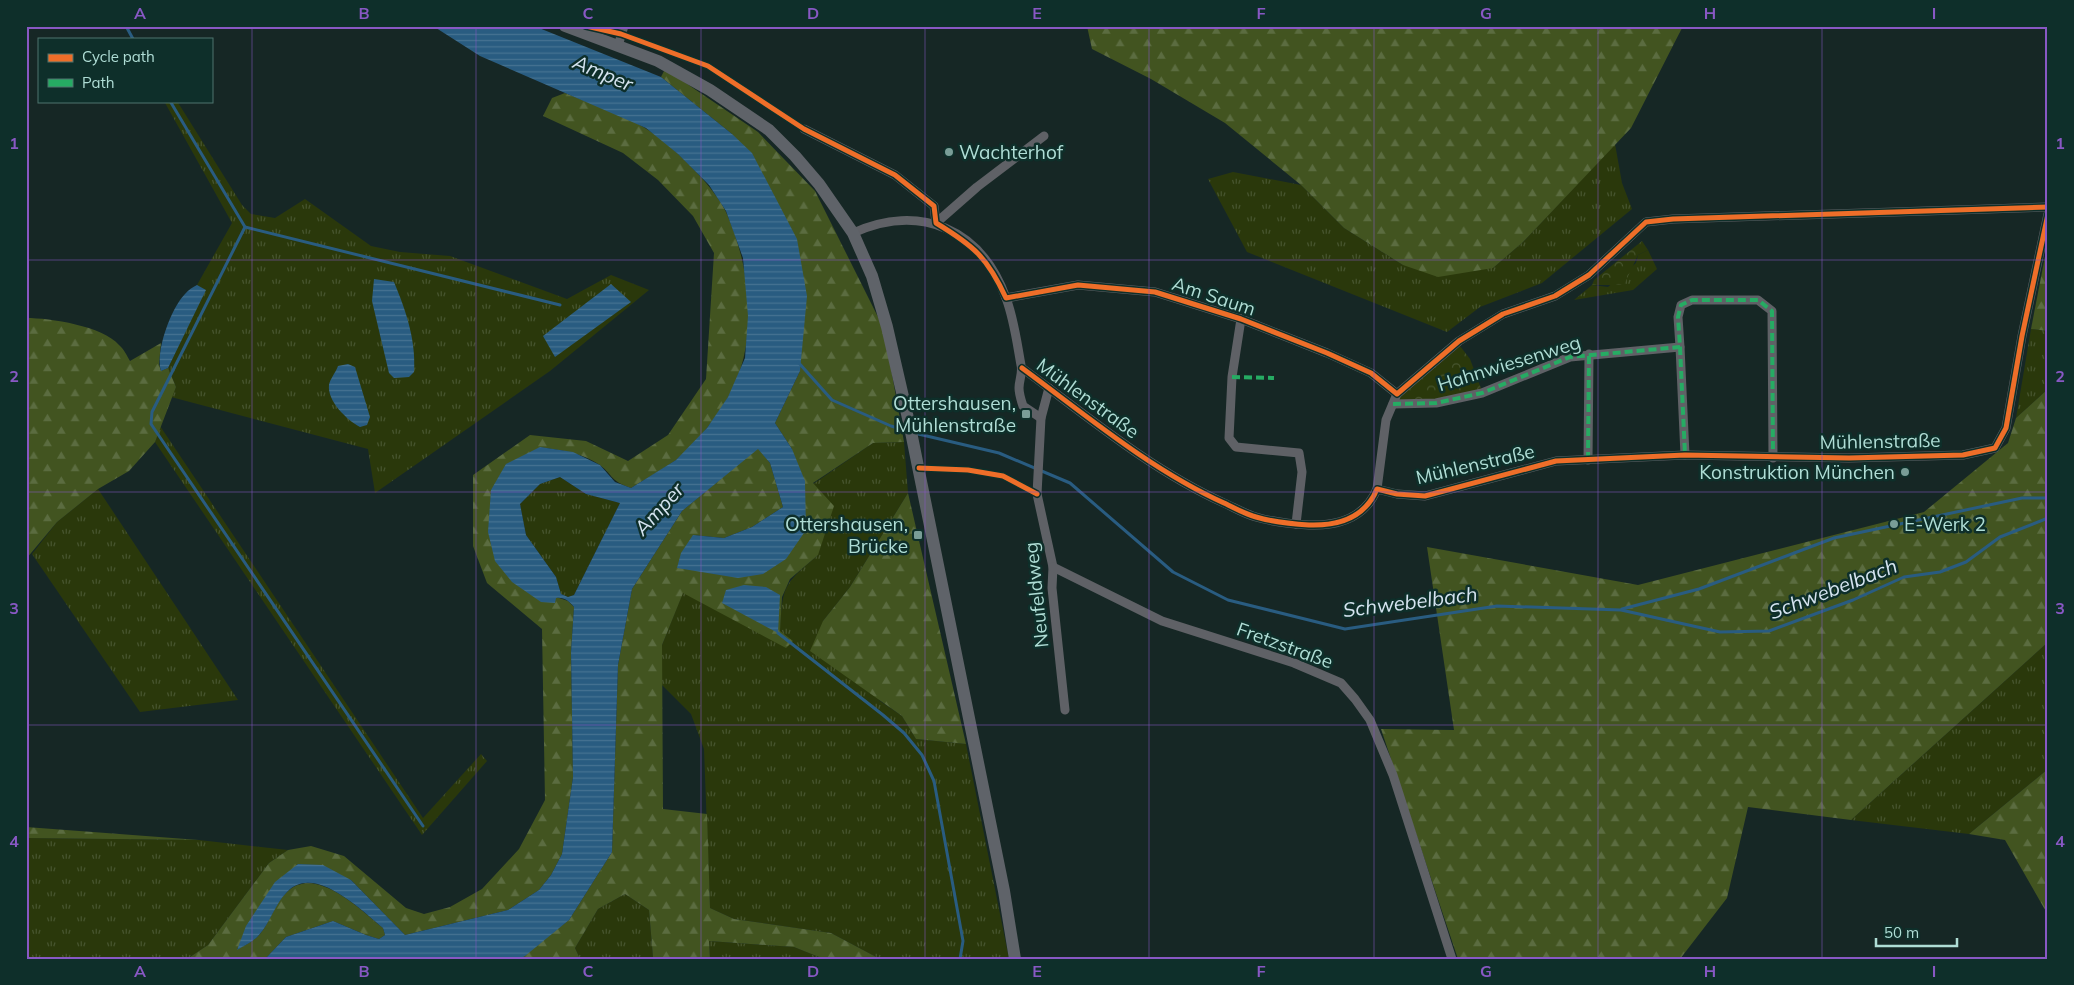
<svg xmlns="http://www.w3.org/2000/svg" width="2074" height="985" font-family="Mulish,sans-serif">
<defs>
<pattern id="grass-tufts" width="24" height="20" patternUnits="userSpaceOnUse" patternTransform="scale(1.25)"><rect width="24" height="20" fill="#2a380b"/><path d="M3 7l-1-3M5 7V3M7 7l1-3M15 17l-1-3M17 17v-4M19 17l1-3" fill="none" stroke="#46542e"/></pattern>
<pattern id="forest-firs" width="22" height="20" patternUnits="userSpaceOnUse" patternTransform="scale(1.25)"><rect width="22" height="20" fill="#425420"/><path d="M5 1l3.5 6h-7zM16 11l3.5 6h-7z" fill="#5b6c40"/></pattern>
<pattern id="park-crowns" width="20" height="18" patternUnits="userSpaceOnUse" patternTransform="scale(1.25)"><rect width="20" height="18" fill="#2a380b"/><path d="M2 6a3 3 0 1 1 6 0M12 15a3 3 0 1 1 6 0" fill="none" stroke="#46542e"/></pattern>
<pattern id="water-rules" width="6" height="5" patternUnits="userSpaceOnUse" patternTransform="scale(1.25)"><rect width="6" height="5" fill="#295c81"/><path d="M0 2.5h6" fill="none" stroke="#467392"/></pattern>
</defs>
<rect width="100%" height="100%" fill="#162725"/>
<g fill="url(#grass-tufts)">
<path d="M 164,101 L 177,101 L 242,205 L 251,214 L 275,218 L 305,199 L 371,246 L 400,252 L 450,256 L 567,299 L 611,275 L 649,290 L 550,371 L 375,493 L 368,449 L 171,397 L 176,387 L 168,368 L 205,290 L 197,285 L 232,223 Z"/>
<path d="M 1615,144 L 1622,183 L 1632,209 L 1542,283 L 1480,307 L 1447,332 L 1247,252 L 1208,179 L 1233,172 L 1301,185 L 1344,228 L 1403,265 L 1493,268 L 1523,242 Z"/>
<path d="M 1648,250 L 1657,269 L 1633,290 L 1574,300 L 1592,285 L 1608,287 L 1636,263 L 1638,255 Z"/>
<path d="M 2031,329 L 2048,331 L 2048,389 L 2016,418 Z"/>
<path d="M 160,426 L 423,818 L 481,754 L 487,761 L 422,835 L 155,442 Z"/>
<path d="M 904,442 L 908,493 L 850,587 L 823,621 L 880,701 L 902,716 L 916,739 L 966,744 L 1009,959 L 880,959 L 831,933 L 734,919 L 710,908 L 704,749 L 691,714 L 662,685 L 662,645 L 683,592 L 780,631 C 783,585 783,585 818,555 L 813,484 L 873,443 Z"/>
<path d="M 560,477 L 586,494 L 620,503 L 574,595 L 568,597 L 561,594 L 556,577 L 526,535 L 520,504 L 540,484 Z"/>
<path d="M 98,489 L 238,700 L 140,712 L 32,554 L 57,522 Z"/>
<path d="M 2048,642 L 2048,769 L 1969,834 L 1851,820 Z"/>
<path d="M 26,838 L 199,840 L 288,850 L 269,863 L 208,945 L 187,959 L 26,959 Z"/>
<path d="M 625,894 L 649,910 L 653,957 L 580,959 L 575,948 L 598,909 Z"/>
<path d="M 709,941 L 794,947 L 824,959 L 710,959 Z"/>
</g>
<g fill="url(#forest-firs)">
<path d="M 1087,26 L 1683,26 L 1631,128 L 1523,242 L 1493,268 L 1438,277 L 1403,265 L 1344,228 L 1301,185 L 1225,123 L 1151,79 L 1092,49 Z"/>
<path d="M 665,69 L 758,132 L 815,191 L 884,329 L 904,442 L 873,443 L 813,483 L 834,506 L 818,555 L 790,579 L 782,597 L 780,631 L 793,641 L 786,648 L 683,593 L 662,645 L 663,809 L 707,814 L 710,908 L 734,919 L 831,933 L 880,959 L 824,959 L 794,947 L 709,941 L 710,959 L 651,959 L 653,957 L 649,910 L 625,894 L 598,909 L 575,948 L 580,959 L 519,959 L 569,920 L 612,852 L 618,665 L 632,589 L 682,511 L 758,448 L 770,463 L 783,507 L 752,527 L 724,538 L 693,535 L 786,559 L 792,449 L 775,423 L 800,371 L 732,134 L 661,77 Z"/>
<path d="M 565,93 C 591,104 621,113 645,128 C 670,143 714,186 726,212 C 751,267 760,345 727,399 C 714,421 696,443 676,460 C 662,470 645,479 631,488 C 609,480 615,477 600,465 C 583,453 560,450 540,447 L 491,490 L 556,597 L 568,601 L 574,607 L 571,652 L 573,777 L 562,854 L 551,875 L 539,890 L 508,910 L 405,935 L 351,880 L 298,864 L 237,949 C 244,946 254,941 260,934 C 270,922 275,903 287,892 C 315,864 361,910 383,928 L 385,935 L 379,939 L 366,935 L 333,921 L 286,937 L 265,959 L 187,959 L 208,945 L 269,863 L 288,850 L 311,846 L 344,856 L 406,908 L 424,914 L 450,907 L 482,889 L 519,849 L 545,800 L 542,629 L 487,583 L 473,546 L 473,475 L 530,435 L 586,441 L 628,461 L 668,435 L 706,379 L 714,253 L 693,216 L 658,180 L 623,153 L 543,116 L 552,98 Z"/>
<path d="M 2048,241 L 2048,331 L 2031,329 Z"/>
<path d="M 26,318 C 50,318 103,326 119,345 C 124,349 127,356 130,361 L 161,343 L 159,364 L 161,371 L 168,368 L 176,387 L 155,442 L 129,471 L 98,489 L 57,522 L 26,559 Z"/>
<path d="M 2048,389 L 2048,642 L 1851,820 L 1748,807 L 1727,898 L 1680,959 L 1458,959 L 1381,729 L 1454,730 L 1427,547 L 1638,585 L 1763,553 L 1924,512 L 2008,443 L 2016,418 Z"/>
<path d="M 908,493 L 966,744 L 916,739 L 902,716 L 810,651 L 823,621 L 850,587 Z"/>
<path d="M 2048,769 L 2048,915 L 2005,840 L 1969,834 Z"/>
<path d="M 26,827 L 199,840 L 26,838 Z"/>
</g>
<g fill="url(#park-crowns)">
<path d="M 1642,241 L 1648,250 L 1638,255 L 1624,285 L 1592,285 L 1594,280 Z"/>
<path d="M 1460,346 L 1470,359 L 1482,391 L 1435,402 L 1396,403 L 1399,394 Z"/>
</g>
<g fill="url(#water-rules)" fill-rule="evenodd">
<path d="M 433,26 L 534,26 L 661,77 L 732,134 L 752,153 L 797,239 L 807,296 L 800,371 L 775,423 L 792,449 L 805,481 L 806,530 L 786,559 L 763,574 L 738,578 L 677,568 L 681,553 L 693,535 L 724,538 L 752,527 L 783,507 L 770,463 L 758,449 L 682,511 L 632,589 L 618,665 L 612,852 L 569,920 L 525,956 L 519,959 L 265,959 L 286,937 L 333,921 L 366,935 L 379,939 L 385,935 L 383,928 C 361,910 314,863 287,892 C 275,904 270,923 259,935 C 254,941 244,946 237,950 L 246,926 L 275,882 L 298,864 L 323,865 L 351,880 L 405,935 L 508,910 L 539,890 L 551,875 L 562,854 L 573,777 L 571,652 L 574,607 C 569,601 564,597 556,598 L 555,603 L 541,602 L 512,582 L 495,561 L 488,532 L 491,490 L 506,464 L 540,447 L 573,452 L 600,465 L 615,482 L 631,488 L 676,460 L 707,428 L 728,397 L 745,358 L 748,316 L 743,258 L 726,211 L 709,185 L 678,154 L 646,128 L 480,56 ZM 560,477 L 586,494 L 620,503 L 574,595 L 568,597 L 561,594 L 556,577 L 526,535 L 520,504 L 540,484 Z"/>
<path d="M 374,279 L 394,282 C 406,311 416,340 414,372 L 409,377 L 394,378 L 389,373 L 372,301 Z"/>
<path d="M 611,284 L 631,302 L 555,357 L 543,336 Z"/>
<path d="M 197,285 L 206,290 L 168,368 L 161,371 C 155,352 171,308 185,294 C 188,290 193,287 197,285 Z"/>
<path d="M 348,364 L 355,367 L 370,417 L 367,425 L 360,427 C 347,420 327,401 329,385 C 330,379 336,372 338,366 Z"/>
<path d="M 744,585 L 766,587 L 780,595 L 778,633 L 722,603 L 726,590 Z"/>
</g>
<g fill="none" stroke-linecap="round" stroke-linejoin="round">
<g stroke="#295c81" stroke-width="3">
<path d="M 126,26 L 133,39"/>
<path d="M 170,101 L 245,227 L 152,412 L 151,424 L 423,826"/>
<path d="M 245,227 L 560,305"/>
<path d="M 798,362 L 832,400 L 891,426 L 908,431"/>
<path d="M 914,433 L 999,453 L 1070,483 L 1173,572 L 1228,600 L 1345,629 L 1497,606 L 1621,610 L 1720,632 L 1769,631 L 1853,600 L 1904,577 L 1940,572 L 1966,562 L 2000,537 L 2048,518"/>
<path d="M 1622,609 L 1699,589 L 1834,538 L 2022,498 L 2048,498"/>
<path d="M 778,633 L 883,715 L 904,733 L 922,755 L 934,781 L 963,941 L 960,959"/>
</g>
<g stroke="#5f6166" stroke-width="9">
<path d="M 618,46 L 624,26"/>
<path d="M 804,129 L 895,175 L 934,206 L 936,223"/>
<path d="M 936,223 L 977,187 L 1044,136"/>
<path d="M 853,233 C 919,203 981,228 1006,298 C 1014,319 1017,343 1021,365 C 1023,373 1019,380 1019,388 C 1019,394 1021,400 1023,406 L 1041,418"/>
<path d="M 1006,298 L 1078,285 L 1155,292 L 1241,319 L 1327,353 L 1371,373 L 1397,394"/>
<path d="M 1241,319 L 1232,377 L 1229,438 L 1236,447 L 1299,453 L 1302,472 L 1296,524"/>
<path d="M 1680,347 L 1685,455"/>
<path d="M 1022,368 C 1087,416 1151,470 1224,503 C 1235,508 1245,514 1256,517 C 1273,522 1291,524 1309,525 C 1338,526 1365,518 1377,489 L 1397,494 L 1425,496 L 1556,461 L 1685,455 L 1849,458 L 1963,455 L 1995,448 L 2006,428 L 2022,336 L 2048,214"/>
<path d="M 1049,388 L 1041,418 L 1037,494 L 1053,567 L 1052,588 L 1065,710"/>
<path d="M 1393,404 L 1436,403 L 1482,393 L 1570,357 L 1680,347 L 1678,317 L 1681,305 L 1692,300 L 1758,300 L 1772,311 L 1773,458"/>
<path d="M 1588,460 L 1589,354"/>
<path d="M 1377,489 L 1386,420 L 1397,394 L 1459,341 L 1503,314 L 1555,296 L 1589,275 L 1646,222 L 1673,219 L 2048,207"/>
<path d="M 1053,567 L 1162,621 L 1294,663 L 1341,683 L 1355,699 L 1370,720 L 1393,775 L 1452,959"/>
</g>
<path stroke="#5f6369" stroke-width="12" d="M 565,26 L 658,61 L 710,90 L 769,130 L 795,156 L 819,184 L 853,233 L 872,276 L 887,327 L 910,427 L 1004,891 L 1015,959"/>
<g stroke="#26ab63" stroke-width="4" stroke-dasharray="8 4" stroke-linecap="butt">
<path d="M 1680,347 L 1685,455"/>
<path d="M 1232,377 L 1274,378"/>
<path d="M 1393,404 L 1436,403 L 1482,393 L 1570,357 L 1680,347 L 1678,317 L 1681,305 L 1692,300 L 1758,300 L 1772,311 L 1773,458"/>
<path d="M 1588,460 L 1589,354"/>
</g>
<g stroke="#0e2f2a" stroke-width="8">
<g id="cycleway">
<path d="M 586,26 L 621,34 L 708,66 L 804,129 L 895,175 L 934,206 L 936,223 C 974,246 987,257 1006,298 L 1078,285 L 1155,292 L 1241,319 L 1327,353 L 1371,373 L 1397,394 L 1459,341 L 1503,314 L 1555,296 L 1589,275 L 1646,222 L 1673,219 L 2048,207"/>
<path d="M 1022,368 C 1087,416 1151,470 1224,503 C 1235,508 1245,514 1256,517 C 1273,522 1291,524 1309,525 C 1338,526 1365,518 1377,489 L 1397,494 L 1425,496 L 1556,461 L 1685,455 L 1849,458 L 1963,455 L 1995,448 L 2006,428 L 2022,336 L 2048,214"/>
<path d="M 919,468 L 968,470 L 1003,476 L 1037,494"/>
</g>
</g>
<use href="#cycleway" stroke="#ee6e29" stroke-width="5"/>
</g>
<path fill="none" stroke="#8858c4" stroke-width="1" stroke-opacity="0.55" d="M 252,26 L 252,959M 476,26 L 476,959M 701,26 L 701,959M 925,26 L 925,959M 1149,26 L 1149,959M 1374,26 L 1374,959M 1598,26 L 1598,959M 1822,26 L 1822,959M 26,260 L 2048,260M 26,492 L 2048,492M 26,725 L 2048,725"/>
<g fill="#799d97" stroke="#0e2f2a" stroke-width="2">
<circle cx="949" cy="152" r="5"/>
<rect x="1021" y="409" width="10" height="10" rx="2.5"/>
<circle cx="1905" cy="472" r="5"/>
<circle cx="1894" cy="524" r="5"/>
<rect x="913" y="530" width="10" height="10" rx="2.5"/>
</g>
<g text-anchor="middle" stroke-width="5" stroke-linejoin="round" paint-order="stroke">
<g font-size="19" fill="#afddd5" stroke="#0e2f2a" text-anchor="end">
<text x="959" y="159" text-anchor="start">Wachterhof</text>
<text x="1016" y="410">Ottershausen,<tspan x="1016" dy="22">Mühlenstraße</tspan></text>
<text x="1895" y="479">Konstruktion München</text>
<text x="908" y="531">Ottershausen,<tspan x="908" dy="22">Brücke</tspan></text>
<text x="1904" y="531" text-anchor="start">E-Werk 2</text>
</g>
<g font-size="19" fill="#afddd5" stroke="#0e2f2a">
<text transform="translate(1214 296) rotate(18)" y="7">Am Saum</text>
<text transform="translate(1509 363) rotate(-17)" y="7">Hahnwiesenweg</text>
<text transform="translate(1088 398) rotate(36)" y="7">Mühlenstraße</text>
<text transform="translate(1880 441) rotate(-1)" y="7">Mühlenstraße</text>
<text transform="translate(1475 464) rotate(-13)" y="7">Mühlenstraße</text>
<text transform="translate(1036 595) rotate(-96)" y="7">Neufeldweg</text>
<text transform="translate(1285 645) rotate(20)" y="7">Fretzstraße</text>
</g>
<g font-size="20" font-style="italic" fill="#d5e4f0" stroke="#0e2f2a">
<text transform="translate(603 73) rotate(23)" y="7">Amper</text>
<text transform="translate(659 509) rotate(-48)" y="7">Amper</text>
<text transform="translate(1833 589) rotate(-21)" y="7">Schwebelbach</text>
<text transform="translate(1410 602) rotate(-7)" y="7">Schwebelbach</text>
</g>
</g>
<rect width="2074" height="985" fill="none" stroke="#0e2f2a" stroke-width="55"/>
<rect x="38" y="38" width="175" height="65" fill="#0e2f2a" stroke="#4e756e"/>
<rect x="48" y="54" width="25" height="8" fill="#ee6e29" stroke="#4e756e"/>
<text x="82" y="62" font-size="15" fill="#afddd5">Cycle path</text>
<rect x="48" y="79" width="25" height="8" fill="#26ab63" stroke="#4e756e"/>
<text x="82" y="88" font-size="15" fill="#afddd5">Path</text>
<path d="M1876 938v8h81v-8" fill="none" stroke="#afddd5" stroke-width="2.5"/>
<text x="1884" y="938" font-size="15" fill="#afddd5" stroke="#0e2f2a" stroke-width="4" paint-order="stroke">50 m</text>
<rect x="28" y="28" width="2018" height="930" fill="none" stroke="#8858c4" stroke-width="2"/>
<g font-size="16" text-anchor="middle" font-weight="bold" fill="#8858c4">
<text x="140" y="19">A</text>
<text x="364" y="19">B</text>
<text x="588" y="19">C</text>
<text x="813" y="19">D</text>
<text x="1037" y="19">E</text>
<text x="1261" y="19">F</text>
<text x="1486" y="19">G</text>
<text x="1710" y="19">H</text>
<text x="1934" y="19">I</text>
<text x="14" y="149">1</text>
<text x="2060" y="149">1</text>
<text x="14" y="382">2</text>
<text x="2060" y="382">2</text>
<text x="14" y="614">3</text>
<text x="2060" y="614">3</text>
<text x="14" y="847">4</text>
<text x="2060" y="847">4</text>
<text x="140" y="977">A</text>
<text x="364" y="977">B</text>
<text x="588" y="977">C</text>
<text x="813" y="977">D</text>
<text x="1037" y="977">E</text>
<text x="1261" y="977">F</text>
<text x="1486" y="977">G</text>
<text x="1710" y="977">H</text>
<text x="1934" y="977">I</text>
</g>
</svg>
